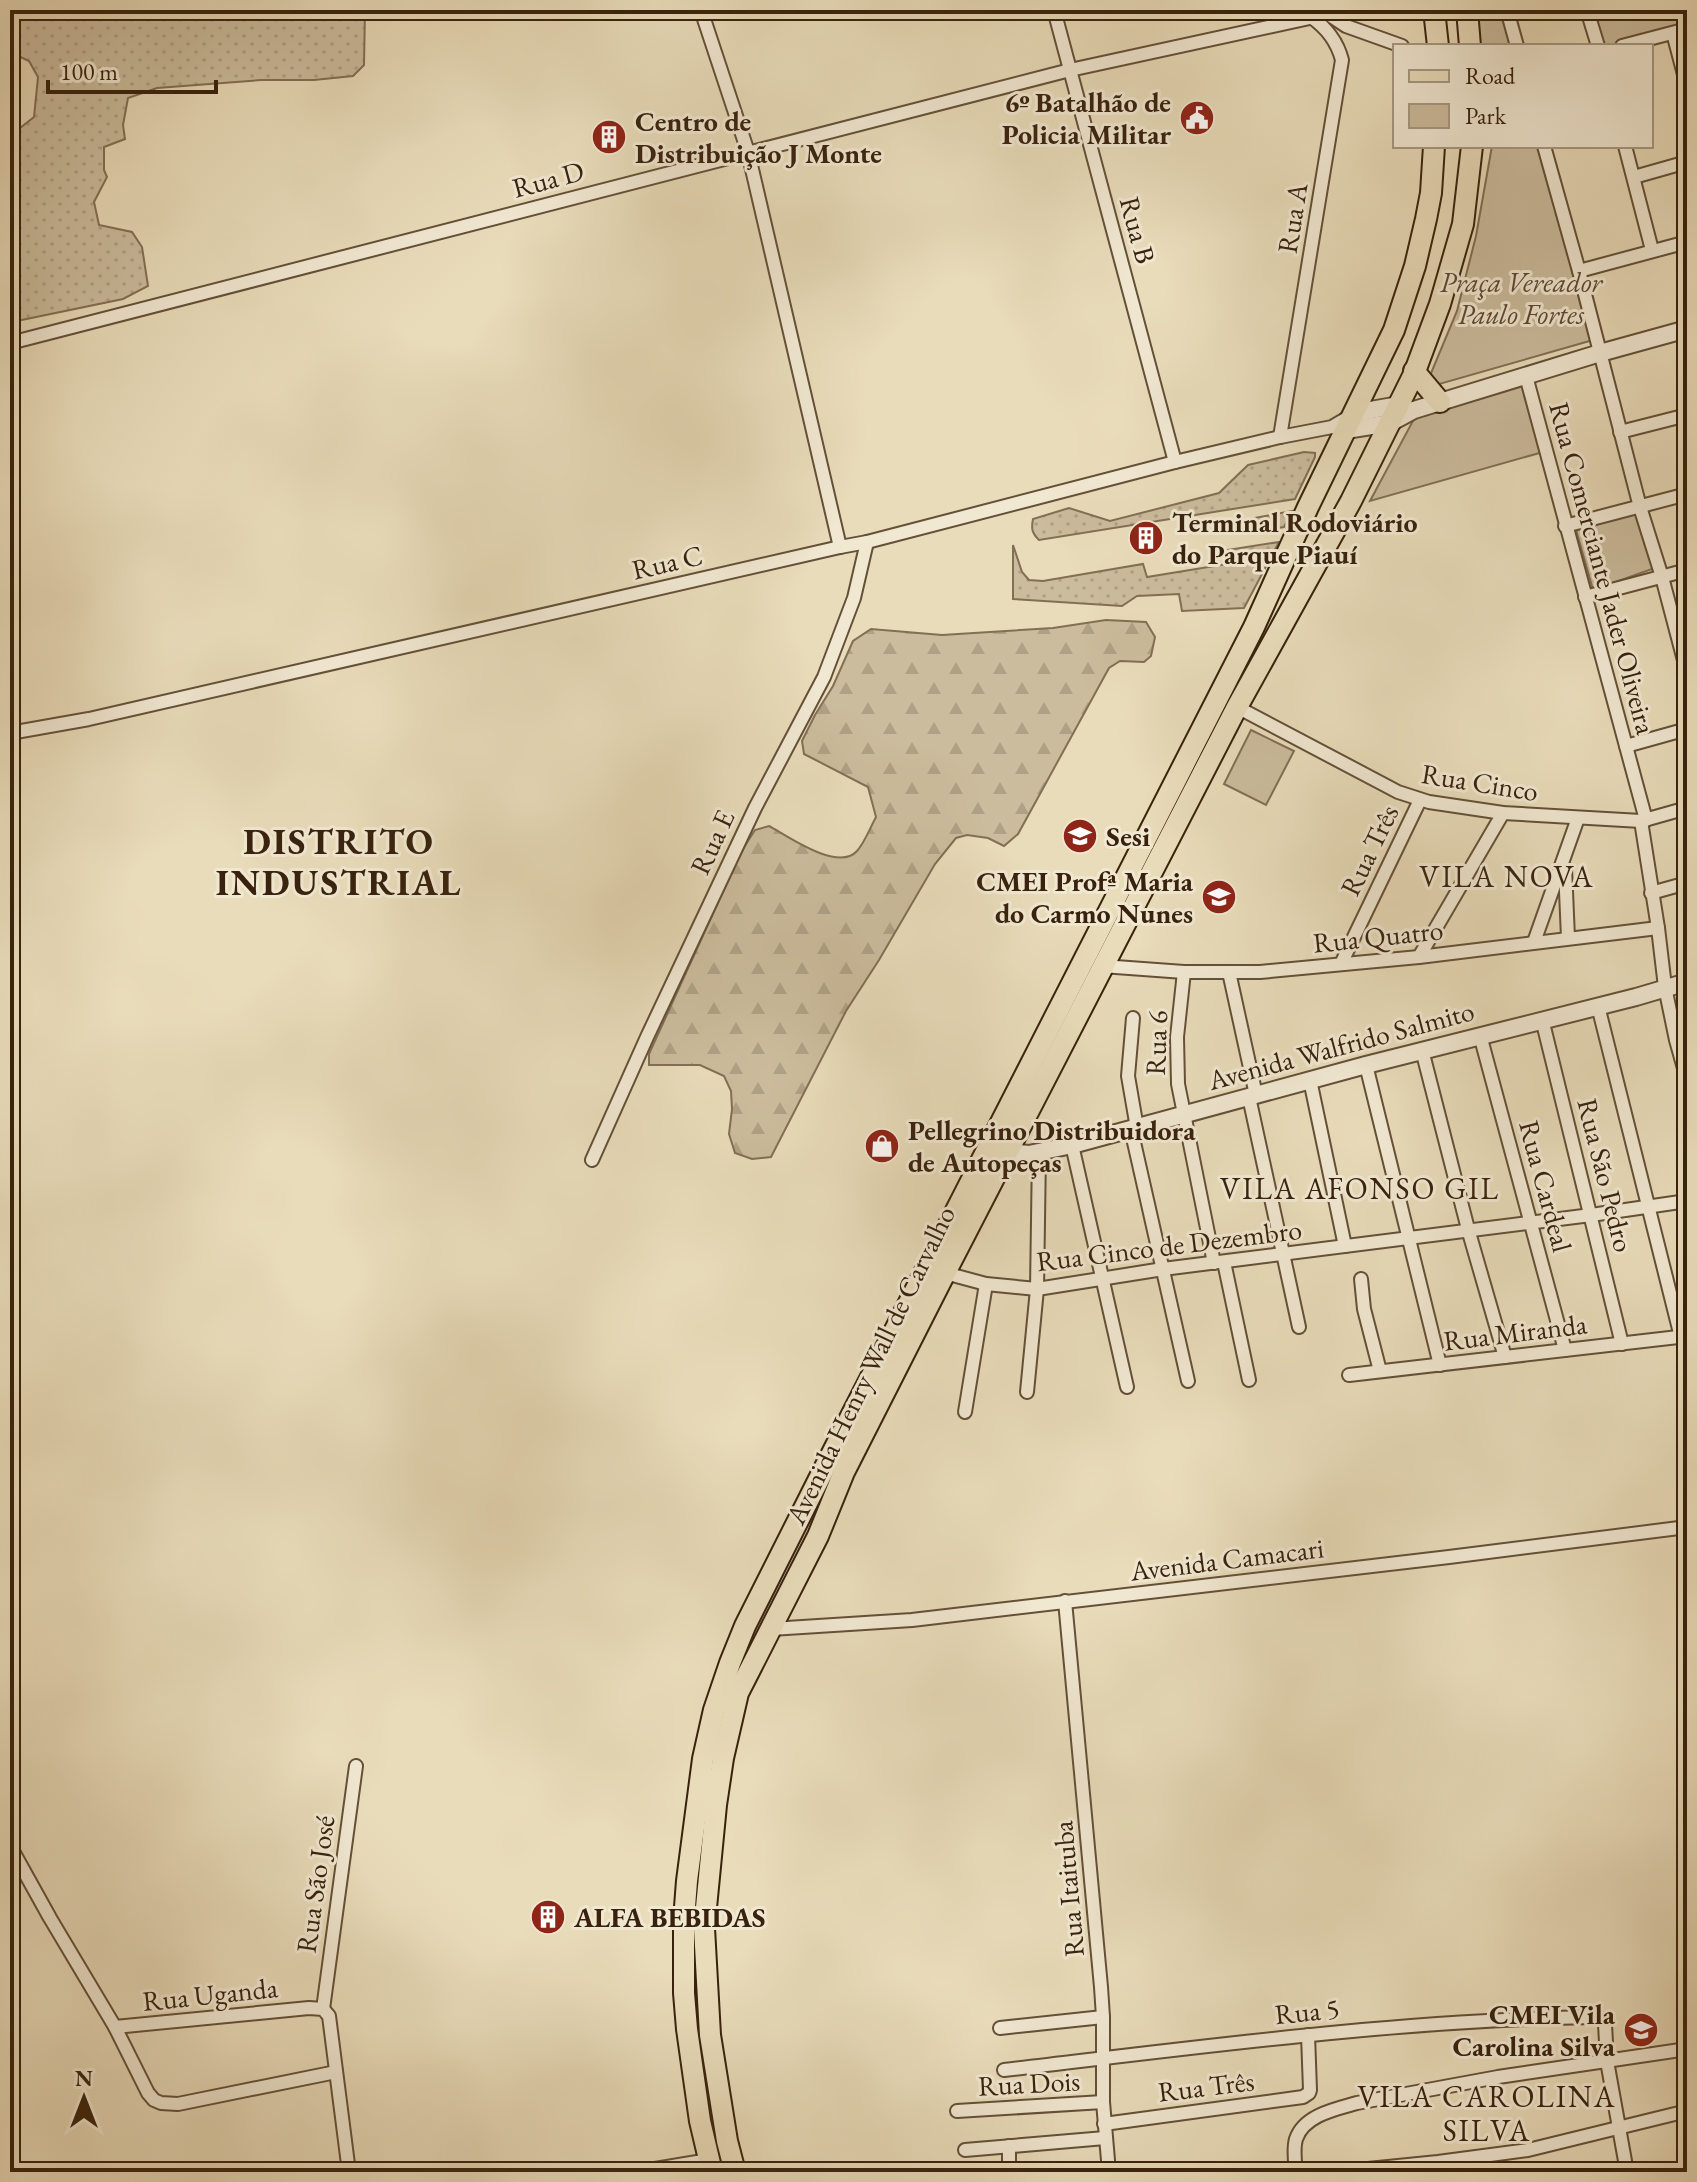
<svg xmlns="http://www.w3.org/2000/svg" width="1697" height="2182" font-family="'EB Garamond',serif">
<defs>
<pattern id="grass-dots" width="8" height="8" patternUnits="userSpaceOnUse" patternTransform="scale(2)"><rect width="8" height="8" fill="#cbbc9d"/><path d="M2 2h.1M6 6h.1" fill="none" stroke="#afa186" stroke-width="1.8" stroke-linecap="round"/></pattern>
<pattern id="forest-firs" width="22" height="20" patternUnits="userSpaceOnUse" patternTransform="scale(2)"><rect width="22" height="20" fill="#cbbc9d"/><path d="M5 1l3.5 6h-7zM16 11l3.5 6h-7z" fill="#afa186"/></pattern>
</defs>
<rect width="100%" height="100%" fill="#e9dcba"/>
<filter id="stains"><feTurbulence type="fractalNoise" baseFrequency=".0025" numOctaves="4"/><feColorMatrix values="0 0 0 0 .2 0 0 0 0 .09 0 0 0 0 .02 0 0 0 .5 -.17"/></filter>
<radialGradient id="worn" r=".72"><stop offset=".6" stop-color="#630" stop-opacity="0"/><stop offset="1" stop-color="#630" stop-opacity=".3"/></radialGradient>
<g fill="url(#grass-dots)" stroke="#826f55" stroke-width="2">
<path d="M 10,10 L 365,10 L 364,65 L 353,76 L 314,80 L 261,80 L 157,88 L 128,98 L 123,125 L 125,139 L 104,147 L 104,170 L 107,177 L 94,202 L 99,225 L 132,232 L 142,247 L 148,286 L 123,299 L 12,322 L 10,322 L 10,129 L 20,128 L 34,117 L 38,77 L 29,61 L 10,52 Z"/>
<path d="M 1304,452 L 1315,453 L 1315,457 L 1295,499 L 1039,540 C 1032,533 1031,529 1033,519 L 1069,508 L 1110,521 L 1219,493 L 1248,465 Z"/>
<path d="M 1292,511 L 1284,527 L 1251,532 L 1249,519 Z"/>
<path d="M 1279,542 L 1244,608 L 1182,611 L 1179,594 L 1137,596 L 1122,606 L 1013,599 L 1013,545 L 1022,572 L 1029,580 L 1043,581 L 1143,564 L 1147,577 L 1227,564 L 1227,550 Z"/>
</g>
<path fill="url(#forest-firs)" stroke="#826f55" stroke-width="2" d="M 1106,620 L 1146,622 L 1155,637 L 1151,656 L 1144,662 L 1120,661 L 1109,668 L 1018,834 L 1004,846 L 988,838 L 967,835 L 956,838 L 935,864 L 879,960 L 846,1011 L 771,1157 L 752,1159 L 735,1153 L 729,1134 L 732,1109 L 731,1091 L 724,1076 L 700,1065 L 649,1065 L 649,1054 L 741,852 L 755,830 L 769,826 C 789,837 838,872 857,851 C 865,842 870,828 876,817 L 868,787 L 804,754 L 802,741 L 815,715 L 833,686 L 853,641 L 871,629 L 942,635 L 1053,628 Z"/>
<g fill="#cbbc9d" stroke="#826f55" stroke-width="2">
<path d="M 1477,10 L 1503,10 L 1513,46 L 1480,46 Z"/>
<path d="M 1591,10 L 1687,10 L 1687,24 L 1608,46 L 1601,46 Z"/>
<path d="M 1492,146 L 1540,146 L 1593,340 L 1436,385 L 1429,378 L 1457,311 L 1476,236 Z"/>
<path d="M 1525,385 L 1543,452 L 1370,501 L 1415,417 Z"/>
<path d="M 1638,513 L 1655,568 L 1593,590 L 1576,530 Z"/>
<path d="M 1251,730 L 1294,751 L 1266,805 L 1224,784 Z"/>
</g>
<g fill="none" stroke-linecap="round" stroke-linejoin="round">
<g stroke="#645038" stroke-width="16">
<g id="minor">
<path d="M 701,10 L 748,152 L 840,547"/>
<path d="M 1054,10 L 1175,462"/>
<path d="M 1507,10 L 1517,46"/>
<path d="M 1587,10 L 1598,46"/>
<path d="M 1328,14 L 1346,26 L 1402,46"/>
<path d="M 1673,33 L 1687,86"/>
<path d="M 1622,46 L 1687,29"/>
<path d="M 1544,146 L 1579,271 L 1640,507 L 1662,577 L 1687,672"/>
<path d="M 1625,146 L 1652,250"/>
<path d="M 1634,177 L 1687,162"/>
<path d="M 1579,271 L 1687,242"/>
<path d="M 10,343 L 1070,70 L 1328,14 L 1332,10"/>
<path d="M 1526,376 L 1646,820"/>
<path d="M 1620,432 L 1687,415"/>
<path d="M 1280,437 L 1342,60 C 1337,41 1327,28 1311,17"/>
<path d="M 1565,526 L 1687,494"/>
<path d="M 1585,597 L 1687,570"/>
<path d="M 1237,707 L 1398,792 L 1429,802 L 1503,813 L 1641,821 L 1687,808"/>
<path d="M 10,733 L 89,719 L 840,547 L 867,542 L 1175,462 L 1280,437 L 1332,427 L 1349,417"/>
<path d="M 1626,746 L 1687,729"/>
<path d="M 1641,821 L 1658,928 L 1665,987 L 1676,1040 L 1687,1079"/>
<path d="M 1565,868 L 1568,938"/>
<path d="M 1651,893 L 1687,883"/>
<path d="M 1534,942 L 1578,818"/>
<path d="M 1419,957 L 1503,813"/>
<path d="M 1341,964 L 1420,800"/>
<path d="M 1102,966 L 1184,972 L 1260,972 L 1419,957 L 1658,928"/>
<path d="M 1184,972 L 1177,1037 L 1178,1084 L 1214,1263"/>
<path d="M 1229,972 L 1256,1095"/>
<path d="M 1598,1006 L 1681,1337"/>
<path d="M 1133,1018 L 1128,1076 L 1137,1128"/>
<path d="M 1542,1019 L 1622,1344"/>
<path d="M 1480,1035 L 1565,1350"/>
<path d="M 1422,1050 L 1468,1229 L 1505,1357"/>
<path d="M 1366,1065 L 1440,1365"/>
<path d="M 1310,1080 L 1345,1246"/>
<path d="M 1249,1097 L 1299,1327"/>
<path d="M 1131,1129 L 1188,1381"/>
<path d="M 1072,1145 L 1127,1387"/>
<path d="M 592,1160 L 647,1037 L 755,808 L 824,677 L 854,598 L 867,542"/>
<path d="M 1224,1262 L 1249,1380"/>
<path d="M 945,1273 L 986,1284 L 1037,1289 L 1163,1269 L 1591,1215 L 1687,1201"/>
<path d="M 1361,1279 L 1364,1309 L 1380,1371"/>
<path d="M 1349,1375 L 1687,1336"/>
<path d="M 1027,1392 L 1037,1289 L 1039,1152"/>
<path d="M 965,1412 L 986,1284"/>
<path d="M 1065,1601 L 1101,1987 L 1103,2017 L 1103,2102 L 1109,2172"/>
<path d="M 771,1629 L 912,1620 L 1449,1557 L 1687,1527"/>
<path d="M 10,1846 L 50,1918 L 115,2027 L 148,2093 L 154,2100 L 161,2103 L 178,2104 L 336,2072"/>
<path d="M 323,2009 L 356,1766"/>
<path d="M 115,2027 L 309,2008 L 323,2009 L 329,2016 L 349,2172"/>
<path d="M 1000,2028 L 1103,2017"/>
<path d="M 1004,2070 C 1201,2047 1399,2020 1597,2017 L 1603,2020 L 1605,2024 L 1607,2061 L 1627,2172"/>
<path d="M 957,2111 L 1103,2102"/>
<path d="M 1104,2124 L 1303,2097 L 1309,2093 L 1310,2090 L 1308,2035"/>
<path d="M 965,2150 L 1105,2138"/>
<path d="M 637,2172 L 709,2160"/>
<path d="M 1009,2172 L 1009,2146"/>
<path d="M 1296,2172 C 1295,2162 1293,2149 1296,2139 C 1304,2115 1336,2109 1357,2103 L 1498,2077 L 1687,2049"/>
<path d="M 1338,2172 L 1438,2162 L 1528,2150 L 1687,2111"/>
</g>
</g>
<g stroke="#645038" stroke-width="20">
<g id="tertiary">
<path d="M 1354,413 L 1399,405 L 1405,407"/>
<path d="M 1346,430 L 1390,423 L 1414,410 L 1600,353 L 1687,329"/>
<path d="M 1008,1152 L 1029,1154 L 1072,1145 L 1366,1065 L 1636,997 L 1687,982"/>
</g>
</g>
<g stroke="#38220d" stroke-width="24">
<g id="primary">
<path d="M 1434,10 L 1438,46"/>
<path d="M 1467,10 L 1470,46"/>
<path d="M 1414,371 L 1440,402"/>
<path d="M 712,2172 L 700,2121 L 687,2029 L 684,1993 L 684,1920 L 687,1881 L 703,1759 L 714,1710 L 730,1663 L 745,1626 L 819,1479 L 1254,627 L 1308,507 L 1394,330 L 1415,266 L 1426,219 L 1431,193 L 1434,146"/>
<path d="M 735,2172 L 727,2141 L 710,2035 L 704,1928 L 716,1805 L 723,1758 L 738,1693 L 818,1536 L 844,1472 L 945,1273 L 1237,707 L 1351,501 L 1414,374 L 1440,304 L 1463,224 L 1472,146"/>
</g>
</g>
<use href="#minor" stroke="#f1e8d2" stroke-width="12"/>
<use href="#tertiary" stroke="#f1e8d2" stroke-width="16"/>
<use href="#primary" stroke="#e9dcba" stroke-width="20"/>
</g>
<defs>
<g id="civic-disc" transform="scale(1.8)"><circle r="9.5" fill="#8f2418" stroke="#f1e8d2"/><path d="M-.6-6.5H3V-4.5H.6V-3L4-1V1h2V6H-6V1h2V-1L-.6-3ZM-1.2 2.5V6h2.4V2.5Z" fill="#fff"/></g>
<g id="building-disc" transform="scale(1.8)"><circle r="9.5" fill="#8f2418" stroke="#f1e8d2"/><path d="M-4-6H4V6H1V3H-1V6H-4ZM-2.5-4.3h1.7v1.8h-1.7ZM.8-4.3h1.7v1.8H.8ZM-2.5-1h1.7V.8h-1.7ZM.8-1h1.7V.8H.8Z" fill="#fff"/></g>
<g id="school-disc" transform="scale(1.8)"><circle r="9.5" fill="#8f2418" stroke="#f1e8d2"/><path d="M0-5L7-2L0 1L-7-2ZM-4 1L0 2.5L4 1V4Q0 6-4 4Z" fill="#fff"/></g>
<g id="shop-disc" transform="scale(1.8)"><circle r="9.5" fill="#8f2418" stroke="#f1e8d2"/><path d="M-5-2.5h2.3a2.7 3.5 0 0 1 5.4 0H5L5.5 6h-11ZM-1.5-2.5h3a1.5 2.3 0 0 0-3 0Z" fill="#fff"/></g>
</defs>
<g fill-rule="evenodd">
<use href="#civic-disc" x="1197" y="118"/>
<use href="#building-disc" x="609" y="137"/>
<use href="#building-disc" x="1146" y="538"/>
<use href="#school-disc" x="1080" y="836"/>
<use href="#school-disc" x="1219" y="897"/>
<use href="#shop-disc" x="882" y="1146"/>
<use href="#building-disc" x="548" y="1917"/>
<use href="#school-disc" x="1641" y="2030"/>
</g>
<g text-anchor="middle" stroke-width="6" stroke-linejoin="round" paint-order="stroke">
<g font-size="28" font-weight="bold" fill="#38220d" stroke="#f1e8d2" text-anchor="start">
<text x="1171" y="112" text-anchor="end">6º Batalhão de<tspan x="1171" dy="32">Policia Militar</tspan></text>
<text x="635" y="131">Centro de<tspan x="635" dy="32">Distribuição J Monte</tspan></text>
<text x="1172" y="532">Terminal Rodoviário<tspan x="1172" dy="32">do Parque Piauí</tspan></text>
<text x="1106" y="846">Sesi</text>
<text x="1193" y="891" text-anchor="end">CMEI Profª Maria<tspan x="1193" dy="32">do Carmo Nunes</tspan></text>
<text x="908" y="1140">Pellegrino Distribuidora<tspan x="908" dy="32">de Autopeças</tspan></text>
<text x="574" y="1927">ALFA BEBIDAS</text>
<text x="1615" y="2024" text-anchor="end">CMEI Vila<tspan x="1615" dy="32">Carolina Silva</tspan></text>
</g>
<g font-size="28" fill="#38220d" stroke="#f1e8d2">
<text transform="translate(548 179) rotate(-15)" y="10">Rua D</text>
<text transform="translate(1292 218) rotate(-81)" y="10">Rua A</text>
<text transform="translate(1138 230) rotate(75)" y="10">Rua B</text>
<text transform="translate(667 562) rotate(-13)" y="10">Rua C</text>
<text transform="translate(1603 568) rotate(75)" y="10">Rua Comerciante Jader Oliveira</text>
<text transform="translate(1480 782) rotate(9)" y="10">Rua Cinco</text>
<text transform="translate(712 842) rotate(-65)" y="10">Rua E</text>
<text transform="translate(1369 850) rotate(-64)" y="10">Rua Três</text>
<text transform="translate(1378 936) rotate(-6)" y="10">Rua Quatro</text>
<text transform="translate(1156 1043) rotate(-88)" y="10">Rua 6</text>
<text transform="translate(1341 1045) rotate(-15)" y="10">Avenida Walfrido Salmito</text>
<text transform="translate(1606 1175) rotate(76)" y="10">Rua São Pedro</text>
<text transform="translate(1546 1186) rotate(75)" y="10">Rua Cardeal</text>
<text transform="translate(1169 1245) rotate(-7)" y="10">Rua Cinco de Dezembro</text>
<text transform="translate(1515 1332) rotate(-7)" y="10">Rua Miranda</text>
<text transform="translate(870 1365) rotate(-64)" y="10">Avenida Henry Wall de Carvalho</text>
<text transform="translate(1227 1559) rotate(-7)" y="10">Avenida Camacari</text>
<text transform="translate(315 1884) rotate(-82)" y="10">Rua São José</text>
<text transform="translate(1068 1889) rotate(-95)" y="10">Rua Itaituba</text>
<text transform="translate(210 1994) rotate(-6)" y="10">Rua Uganda</text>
<text transform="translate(1307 2011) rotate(-6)" y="10">Rua 5</text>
<text transform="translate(1029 2083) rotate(-3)" y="10">Rua Dois</text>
<text transform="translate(1206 2086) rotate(-7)" y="10">Rua Três</text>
</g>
<g font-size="28" font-style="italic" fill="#5d4831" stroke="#f1e8d2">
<text x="1521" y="292">Praça Vereador<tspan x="1521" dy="32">Paulo Fortes</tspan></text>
</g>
<g font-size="30" letter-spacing="2" fill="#38220d" stroke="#f1e8d2">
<text x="1507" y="887">VILA NOVA</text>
<text x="1360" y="1199">VILA AFONSO GIL</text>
<text x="1487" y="2107">VILA CAROLINA<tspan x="1487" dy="34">SILVA</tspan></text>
</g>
<g font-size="36" font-weight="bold" letter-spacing="2" fill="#38220d" stroke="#f1e8d2">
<text x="339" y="854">DISTRITO<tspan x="339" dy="41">INDUSTRIAL</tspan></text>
</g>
</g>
<rect width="1697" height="2182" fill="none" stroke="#e9dcba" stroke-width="40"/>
<rect x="12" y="12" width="1673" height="2158" fill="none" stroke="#38220d" stroke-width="4"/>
<rect x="20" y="20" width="1657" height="2142" fill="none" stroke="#38220d" stroke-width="2"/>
<rect x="1393" y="44" width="260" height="104" fill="#f1e8d2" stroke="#a79983" stroke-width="2"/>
<rect x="1409" y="70" width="40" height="12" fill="#e9dcba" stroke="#a79983" stroke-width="2"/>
<text x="1465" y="84" font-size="24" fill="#38220d">Road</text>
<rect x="1409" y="104" width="40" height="24" fill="#cbbc9d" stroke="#a79983" stroke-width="2"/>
<text x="1465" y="124" font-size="24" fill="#38220d">Park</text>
<g transform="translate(84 2098)" stroke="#f1e8d2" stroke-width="6" paint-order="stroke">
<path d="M0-6L14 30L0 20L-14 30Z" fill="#38220d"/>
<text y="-12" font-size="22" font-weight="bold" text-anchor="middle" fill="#38220d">N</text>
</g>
<path d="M48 80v12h168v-12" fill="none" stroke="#38220d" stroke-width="4"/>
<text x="60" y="80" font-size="24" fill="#38220d" stroke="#f1e8d2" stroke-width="6" paint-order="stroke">100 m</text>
<rect width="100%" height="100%" filter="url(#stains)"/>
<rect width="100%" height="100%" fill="url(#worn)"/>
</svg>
